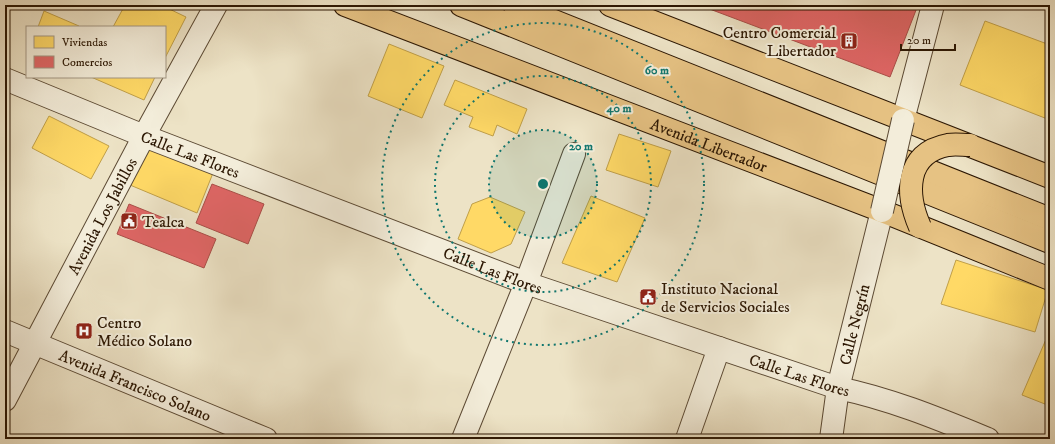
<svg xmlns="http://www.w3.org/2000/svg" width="1055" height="444" font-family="'IM FELL DW Pica',serif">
<rect width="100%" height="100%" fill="#ede3c6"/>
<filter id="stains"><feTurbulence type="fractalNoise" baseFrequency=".005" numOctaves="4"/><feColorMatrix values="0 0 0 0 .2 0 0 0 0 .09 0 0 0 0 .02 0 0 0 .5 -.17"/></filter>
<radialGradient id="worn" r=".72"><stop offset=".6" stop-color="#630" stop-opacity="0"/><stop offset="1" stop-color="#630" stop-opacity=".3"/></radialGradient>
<g fill="#ffd966" stroke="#c09f48">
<path d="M 125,5 L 161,5 L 186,17 L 165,58 L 165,27 L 113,27 Z"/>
<path d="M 44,11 L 79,26 L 78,27 L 38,27 Z"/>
<path d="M 985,21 L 1050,45 L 1050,120 L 960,85 Z"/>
<path d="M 389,44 L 444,66 L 422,118 L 368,96 Z"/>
<path d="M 91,77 L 155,77 L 144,100 Z"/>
<path d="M 455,80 L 527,109 L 517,134 L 497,125 L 493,136 L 469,127 L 473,117 L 444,105 Z"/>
<path d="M 49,116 L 109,146 L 91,179 L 32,148 Z"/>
<path d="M 619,134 L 671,151 L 658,187 L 606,170 Z"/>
<path d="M 152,143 L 215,168 L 197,213 L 130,185 Z"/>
<path d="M 591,196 L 645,218 L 617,282 L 562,263 Z"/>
<path d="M 490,197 L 525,212 L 511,244 L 491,253 L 458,239 L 472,204 Z"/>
<path d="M 956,260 L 1048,290 L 1035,332 L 941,304 Z"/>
<path d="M 1050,330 L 1050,406 L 1022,395 Z"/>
</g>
<g fill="#e06666" stroke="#aa4e48">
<path d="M 699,5 L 918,5 L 890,77 Z"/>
<path d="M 212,184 L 264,204 L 248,244 L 196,223 Z"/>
<path d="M 129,204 L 216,239 L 204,268 L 117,234 Z"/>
</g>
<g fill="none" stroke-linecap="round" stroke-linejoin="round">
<g stroke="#5c4a34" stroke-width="24">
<g id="minor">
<path id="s1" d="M 5,79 L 144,136 L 526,283 L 838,388 C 891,399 939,419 988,439"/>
<path d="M 903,120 L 933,5"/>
<path id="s2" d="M 5,331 L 266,439"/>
<path id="s3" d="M 5,400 L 144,136 L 216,5"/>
<path d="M 463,439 L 526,283 L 574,154"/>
<path d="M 687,439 L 719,348"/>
<path id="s4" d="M 831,439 L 838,388 L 882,211"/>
</g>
</g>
<g stroke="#2c1703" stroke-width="24">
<g id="major">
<path id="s5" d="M 345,5 L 882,211 L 1050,279"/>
<path d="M 461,5 L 1050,242"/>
<path d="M 514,5 L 1050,219"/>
<path d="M 610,5 L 1050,177"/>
</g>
</g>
<use href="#minor" stroke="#f3edda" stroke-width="22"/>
<use href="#major" stroke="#e6c283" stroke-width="22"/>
<g stroke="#5c4a34" stroke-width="24" stroke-linecap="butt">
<path id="minor-bridge" d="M 882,211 L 903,120"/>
</g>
<g stroke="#2c1703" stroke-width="24" stroke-linecap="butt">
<path id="major-bridge" d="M 920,227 C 906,195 904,153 948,145 C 955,144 963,145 970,145"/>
</g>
<use href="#minor-bridge" stroke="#f3edda" stroke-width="22"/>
<use href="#major-bridge" stroke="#e6c283" stroke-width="22"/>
</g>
<circle cx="543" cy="184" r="54" fill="#0f766e" fill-opacity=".12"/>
<g fill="none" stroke="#0f766e" stroke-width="2" stroke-dasharray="2 4">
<circle cx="543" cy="184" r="54"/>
<circle cx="543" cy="184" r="108"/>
<circle cx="543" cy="184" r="161"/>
</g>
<defs>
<g id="building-square" transform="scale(0.9)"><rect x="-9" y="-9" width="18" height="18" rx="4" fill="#8f2418" stroke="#f3edda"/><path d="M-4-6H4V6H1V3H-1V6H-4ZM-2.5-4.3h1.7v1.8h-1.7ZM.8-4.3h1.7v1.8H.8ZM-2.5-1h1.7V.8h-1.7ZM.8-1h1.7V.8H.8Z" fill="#fff"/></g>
<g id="civic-square" transform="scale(0.9)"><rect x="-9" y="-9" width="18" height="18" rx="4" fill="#8f2418" stroke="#f3edda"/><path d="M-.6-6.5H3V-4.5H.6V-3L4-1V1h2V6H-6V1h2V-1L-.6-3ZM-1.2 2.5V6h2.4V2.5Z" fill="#fff"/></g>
<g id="hospital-square" transform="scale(0.9)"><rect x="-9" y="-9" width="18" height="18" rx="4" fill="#8f2418" stroke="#f3edda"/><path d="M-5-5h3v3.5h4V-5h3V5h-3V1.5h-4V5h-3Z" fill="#fff"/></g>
</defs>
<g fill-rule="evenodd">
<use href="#building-square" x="849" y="41"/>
<use href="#civic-square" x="129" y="221"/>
<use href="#civic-square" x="648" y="297"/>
<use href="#hospital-square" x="84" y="331"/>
</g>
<g text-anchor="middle" stroke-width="4" stroke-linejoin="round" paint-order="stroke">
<g font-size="16" fill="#2c1703" stroke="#f3edda" text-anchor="start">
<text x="836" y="38" text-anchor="end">Centro Comercial<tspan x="836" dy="18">Libertador</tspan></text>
<text x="142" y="227">Tealca</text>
<text x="661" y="294">Instituto Nacional<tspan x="661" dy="18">de Servicios Sociales</tspan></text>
<text x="97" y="328">Centro<tspan x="97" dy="18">Médico Solano</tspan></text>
</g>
<g font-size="16" fill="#2c1703" stroke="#f3edda">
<text dy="6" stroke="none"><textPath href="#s5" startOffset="390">Avenida Libertador</textPath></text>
<text dy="6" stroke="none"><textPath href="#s1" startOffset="200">Calle Las Flores</textPath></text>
<text dy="6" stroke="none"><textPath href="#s3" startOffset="208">Avenida Los Jabillos</textPath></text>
<text dy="6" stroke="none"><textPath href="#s1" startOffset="524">Calle Las Flores</textPath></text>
<text dy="6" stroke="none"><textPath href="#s4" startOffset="117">Calle Negrín</textPath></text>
<text dy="6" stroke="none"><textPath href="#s1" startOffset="848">Calle Las Flores</textPath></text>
<text dy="6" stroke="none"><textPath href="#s2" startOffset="141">Avenida Francisco Solano</textPath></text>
</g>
</g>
<circle cx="543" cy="184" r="6" fill="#0f766e" stroke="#f3edda" stroke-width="2"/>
<g font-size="12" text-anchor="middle" font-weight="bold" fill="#0f766e" stroke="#f3edda" stroke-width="4" stroke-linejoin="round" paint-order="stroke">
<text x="657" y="74">60 m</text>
<text x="619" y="112">40 m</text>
<text x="581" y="150">20 m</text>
</g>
<rect width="1055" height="444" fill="none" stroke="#ede3c6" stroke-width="20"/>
<rect x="6" y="6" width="1043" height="432" fill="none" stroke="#2c1703" stroke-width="2"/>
<rect x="10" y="10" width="1035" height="424" fill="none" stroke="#2c1703"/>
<rect x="26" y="26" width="140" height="52" fill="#f3edda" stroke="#a39784"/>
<rect x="34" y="36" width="20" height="12" fill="#ffd966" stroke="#a39784"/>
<text x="62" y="46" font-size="12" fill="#2c1703">Viviendas</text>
<rect x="34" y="56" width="20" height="12" fill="#e06666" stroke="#a39784"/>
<text x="62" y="66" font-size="12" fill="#2c1703">Comercios</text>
<path d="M901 44v6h54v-6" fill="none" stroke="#2c1703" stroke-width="2"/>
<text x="907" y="44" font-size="12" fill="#2c1703" stroke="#f3edda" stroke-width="3" paint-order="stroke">20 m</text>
<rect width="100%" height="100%" filter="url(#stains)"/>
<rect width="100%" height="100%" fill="url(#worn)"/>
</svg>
